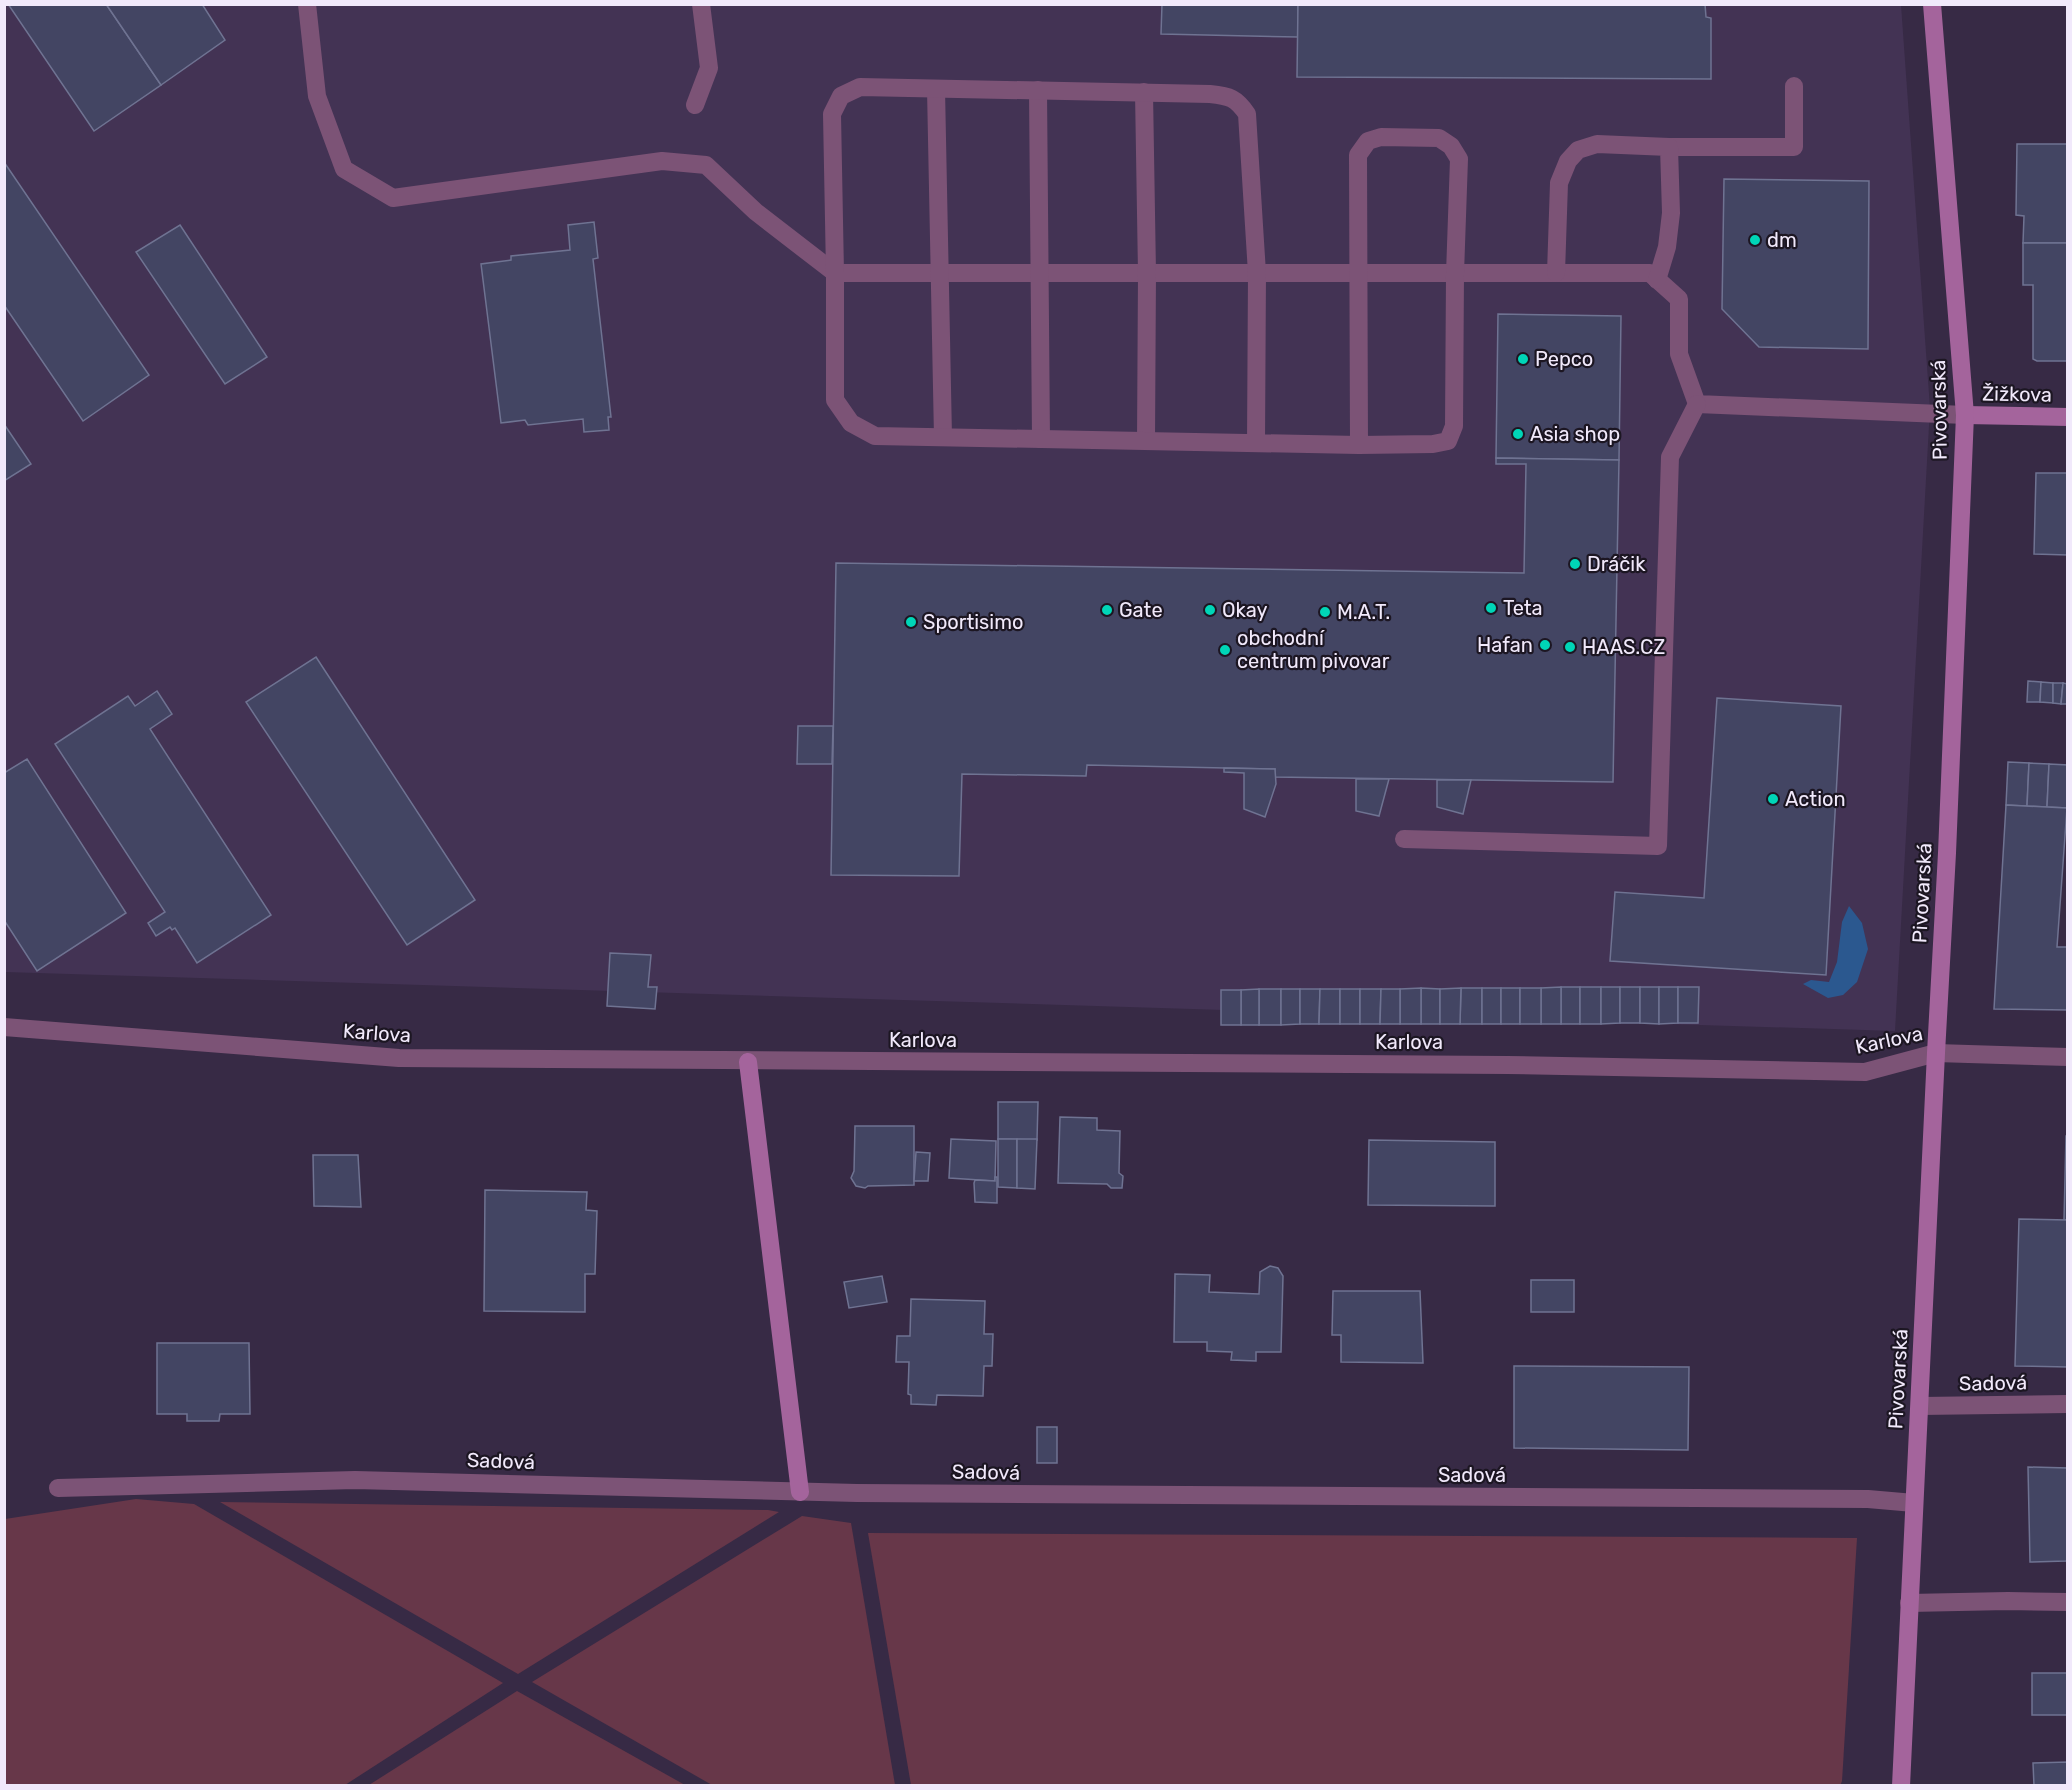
<svg xmlns="http://www.w3.org/2000/svg" width="2072" height="1790" font-family="Rubik,sans-serif">
<rect width="100%" height="100%" fill="#372a45"/>
<path fill="#433354" d="M 5,5 L 1901,5 L 1930,408 L 1895,1031 L 5,972 Z"/>
<g fill="#673749">
<path d="M 136,1499 L 194,1504 L 503,1683 L 345,1785 L 5,1785 L 5,1519 Z"/>
<path d="M 220,1502 L 768,1510 L 779,1512 L 518,1674 Z"/>
<path d="M 802,1516 L 851,1523 L 895,1785 L 712,1785 L 532,1682 Z"/>
<path d="M 868,1533 L 1857,1538 L 1842,1781 L 1840,1786 L 911,1785 Z"/>
<path d="M 517,1691 L 685,1785 L 369,1785 Z"/>
</g>
<path fill="#2b588f" d="M 1849,906 L 1862,923 L 1868,949 L 1857,982 L 1843,995 L 1828,998 L 1803,984 L 1811,980 L 1829,982 L 1837,962 L 1842,922 Z"/>
<g fill="#434563" stroke="#6f7392" stroke-width="1.5">
<path d="M 8,4 L 106,4 L 161,85 L 94,131 Z"/>
<path d="M 106,4 L 202,4 L 225,40 L 161,85 Z"/>
<path d="M 1162,4 L 1298,4 L 1298,37 L 1161,34 Z"/>
<path d="M 1298,4 L 1705,4 L 1706,17 L 1711,18 L 1711,79 L 1297,77 Z"/>
<path d="M 2017,144 L 2068,144 L 2068,243 L 2023,243 L 2024,216 L 2016,215 Z"/>
<path d="M 4,162 L 149,375 L 83,421 L 4,305 Z"/>
<path d="M 1724,179 L 1869,181 L 1868,349 L 1759,347 L 1722,309 Z"/>
<path d="M 594,222 L 598,258 L 593,259 L 611,417 L 608,417 L 609,430 L 584,432 L 583,419 L 528,425 L 525,420 L 501,423 L 481,264 L 511,260 L 511,256 L 570,250 L 568,225 Z"/>
<path d="M 180,225 L 267,357 L 225,384 L 136,252 Z"/>
<path d="M 2023,243 L 2068,243 L 2068,361 L 2037,361 L 2033,359 L 2033,285 L 2023,285 Z"/>
<path d="M 1498,314 L 1621,316 L 1619,460 L 1496,458 Z"/>
<path d="M 4,424 L 31,464 L 4,481 Z"/>
<path d="M 1496,458 L 1619,460 L 1613,782 L 1274,777 L 1275,769 L 1087,765 L 1086,776 L 962,774 L 959,876 L 831,875 L 836,563 L 1524,573 L 1526,464 L 1496,464 Z"/>
<path d="M 2036,473 L 2068,473 L 2068,555 L 2034,554 Z"/>
<path d="M 316,657 L 475,900 L 407,945 L 246,702 Z"/>
<path d="M 2028,681 L 2041,682 L 2040,702 L 2027,702 Z"/>
<path d="M 2041,682 L 2053,683 L 2053,703 L 2040,702 Z"/>
<path d="M 2053,683 L 2063,683 L 2061,704 L 2053,703 Z"/>
<path d="M 2063,683 L 2068,684 L 2068,704 L 2061,704 Z"/>
<path d="M 157,691 L 172,714 L 150,729 L 271,915 L 197,963 L 175,928 L 172,930 L 170,927 L 156,936 L 148,923 L 165,912 L 55,744 L 128,696 L 135,706 Z"/>
<path d="M 1717,698 L 1841,706 L 1826,975 L 1610,961 L 1615,892 L 1704,898 Z"/>
<path d="M 798,726 L 833,726 L 832,764 L 797,764 Z"/>
<path d="M 27,759 L 126,913 L 37,971 L 4,920 L 4,773 Z"/>
<path d="M 2008,762 L 2029,763 L 2027,806 L 2006,805 Z"/>
<path d="M 2029,763 L 2049,764 L 2047,807 L 2027,806 Z"/>
<path d="M 2049,764 L 2068,765 L 2067,808 L 2047,807 Z"/>
<path d="M 1224,768 L 1275,769 L 1276,784 L 1265,817 L 1244,809 L 1244,773 L 1224,772 Z"/>
<path d="M 1356,779 L 1389,779 L 1379,816 L 1356,811 Z"/>
<path d="M 1437,780 L 1471,780 L 1463,814 L 1437,807 Z"/>
<path d="M 2006,805 L 2067,808 L 2057,947 L 2068,947 L 2068,1010 L 1994,1009 Z"/>
<path d="M 610,953 L 651,955 L 648,987 L 657,987 L 655,1009 L 607,1006 Z"/>
<rect x="1561" y="987" width="19" height="37"/>
<path d="M 1561,987 L 1561,1024 L 1541,1024 L 1541,988 Z"/>
<rect x="1580" y="987" width="21" height="37"/>
<path d="M 1601,987 L 1620,987 L 1620,1023 L 1601,1024 Z"/>
<rect x="1620" y="987" width="20" height="36"/>
<path d="M 1640,987 L 1659,987 L 1659,1024 L 1640,1023 Z"/>
<path d="M 1659,987 L 1678,987 L 1678,1023 L 1659,1024 Z"/>
<path d="M 1678,987 L 1699,987 L 1698,1023 L 1678,1023 Z"/>
<path d="M 1421,988 L 1440,989 L 1440,1024 L 1421,1024 Z"/>
<path d="M 1421,988 L 1421,1024 L 1400,1024 L 1400,989 Z"/>
<path d="M 1461,988 L 1482,988 L 1482,1024 L 1460,1024 Z"/>
<path d="M 1461,988 L 1460,1024 L 1440,1024 L 1440,989 Z"/>
<rect x="1482" y="988" width="19" height="36"/>
<rect x="1501" y="988" width="19" height="36"/>
<rect x="1520" y="988" width="21" height="36"/>
<rect x="1259" y="989" width="22" height="36"/>
<path d="M 1259,989 L 1259,1025 L 1241,1025 L 1241,990 Z"/>
<path d="M 1281,989 L 1300,989 L 1300,1024 L 1281,1025 Z"/>
<path d="M 1300,989 L 1320,989 L 1319,1024 L 1300,1024 Z"/>
<path d="M 1320,989 L 1340,989 L 1340,1024 L 1319,1024 Z"/>
<rect x="1340" y="989" width="20" height="35"/>
<path d="M 1360,989 L 1381,989 L 1380,1024 L 1360,1024 Z"/>
<path d="M 1381,989 L 1400,989 L 1400,1024 L 1380,1024 Z"/>
<rect x="1221" y="990" width="20" height="35"/>
<path d="M 998,1102 L 1038,1102 L 1037,1140 L 998,1139 Z"/>
<path d="M 1060,1117 L 1097,1118 L 1097,1130 L 1120,1131 L 1119,1173 L 1123,1176 L 1122,1188 L 1111,1188 L 1107,1184 L 1058,1183 Z"/>
<path d="M 855,1126 L 914,1126 L 914,1185 L 868,1186 L 865,1188 L 856,1186 L 851,1178 L 854,1171 Z"/>
<path d="M 2066,1136 L 2068,1136 L 2068,1220 L 2064,1220 Z"/>
<path d="M 951,1139 L 996,1141 L 995,1181 L 949,1178 Z"/>
<path d="M 998,1139 L 1017,1139 L 1017,1188 L 998,1187 Z"/>
<path d="M 1017,1139 L 1037,1139 L 1035,1189 L 1017,1188 Z"/>
<path d="M 1369,1140 L 1495,1142 L 1495,1206 L 1368,1205 Z"/>
<path d="M 916,1152 L 930,1153 L 928,1181 L 914,1181 Z"/>
<path d="M 313,1155 L 358,1155 L 361,1207 L 314,1206 Z"/>
<path d="M 995,1177 L 997,1177 L 997,1203 L 975,1202 L 974,1183 L 975,1180 L 995,1181 Z"/>
<path d="M 485,1190 L 587,1192 L 586,1210 L 597,1211 L 595,1274 L 585,1274 L 585,1312 L 484,1311 Z"/>
<path d="M 2019,1219 L 2068,1220 L 2068,1367 L 2015,1366 Z"/>
<path d="M 1270,1266 L 1278,1268 L 1283,1276 L 1281,1352 L 1256,1352 L 1256,1361 L 1231,1360 L 1232,1352 L 1207,1351 L 1207,1342 L 1174,1342 L 1175,1274 L 1210,1275 L 1209,1292 L 1259,1294 L 1260,1272 Z"/>
<path d="M 882,1276 L 887,1302 L 849,1308 L 844,1282 Z"/>
<rect x="1531" y="1280" width="43" height="32"/>
<path d="M 1333,1291 L 1420,1291 L 1423,1363 L 1341,1362 L 1341,1335 L 1332,1335 Z"/>
<path d="M 911,1299 L 985,1301 L 984,1334 L 993,1334 L 992,1366 L 984,1366 L 983,1396 L 937,1395 L 936,1405 L 911,1404 L 911,1395 L 908,1394 L 909,1362 L 896,1362 L 897,1336 L 910,1336 Z"/>
<path d="M 157,1343 L 249,1343 L 250,1414 L 220,1414 L 219,1421 L 187,1421 L 187,1414 L 157,1414 Z"/>
<path d="M 1514,1366 L 1689,1367 L 1688,1450 L 1514,1448 Z"/>
<rect x="1037" y="1427" width="20" height="36"/>
<path d="M 2028,1467 L 2068,1468 L 2068,1560 L 2066,1561 L 2030,1562 Z"/>
<rect x="2032" y="1673" width="36" height="42"/>
<path d="M 2068,1762 L 2068,1786 L 2034,1786 L 2033,1763 Z"/>
</g>
<g fill="none" stroke-linecap="round" stroke-linejoin="round">
<g stroke="#7c5376" stroke-width="18">
<path d="M 307,4 L 317,96 L 344,169 L 393,198 L 662,161 L 706,165 L 756,212 L 835,273 L 1650,273 L 1679,299 L 1679,354 L 1697,404 L 1965,415"/>
<path d="M 936,89 L 943,437"/>
<path d="M 1038,90 L 1041,439"/>
<path d="M 1144,92 L 1147,273 L 1146,440"/>
<path d="M 695,105 L 709,68 L 701,4"/>
<path d="M 1669,147 L 1794,147 L 1794,86"/>
<path d="M 1556,273 L 1559,183 L 1568,161 L 1578,150 L 1597,144 L 1669,147 L 1671,213 L 1667,247 L 1657,280"/>
<path d="M 1256,442 L 1257,273 L 1247,114 C 1236,98 1230,96 1210,94 L 860,87 L 841,96 L 832,114 L 835,273 L 835,400 L 851,423 L 875,436 L 1359,445 L 1433,444 L 1448,441 L 1454,426 L 1455,274 L 1459,159 L 1451,146 L 1439,138 L 1381,137 L 1368,141 L 1358,155 L 1359,445"/>
<path d="M 1404,839 L 1658,846 L 1670,457 L 1697,404"/>
<path d="M 1909,1603 L 2008,1601 L 2068,1602"/>
</g>
<g stroke="#7c5376" stroke-width="18">
<path d="M 4,1027 L 399,1058 L 1507,1065 L 1865,1072 L 1936,1053 L 2068,1057"/>
<path d="M 1920,1406 L 2068,1404"/>
<path d="M 58,1488 L 355,1480 L 857,1493 L 1868,1499 L 1914,1503"/>
</g>
<g stroke="#a4649c" stroke-width="18">
<path d="M 1965,415 L 2068,417"/>
<path d="M 748,1062 L 800,1492"/>
<path d="M 1901,1786 L 1936,1053 L 1947,853 L 1965,415 L 1932,4"/>
</g>
</g>
<g fill="#00d5b7" stroke="#1c1622" stroke-width="2">
<circle cx="1755" cy="240" r="6"/>
<circle cx="1523" cy="359" r="6"/>
<circle cx="1518" cy="434" r="6"/>
<circle cx="1575" cy="564" r="6"/>
<circle cx="1491" cy="608" r="6"/>
<circle cx="1107" cy="610" r="6"/>
<circle cx="1210" cy="610" r="6"/>
<circle cx="1325" cy="612" r="6"/>
<circle cx="911" cy="622" r="6"/>
<circle cx="1545" cy="645" r="6"/>
<circle cx="1570" cy="647" r="6"/>
<circle cx="1225" cy="650" r="6"/>
<circle cx="1773" cy="799" r="6"/>
</g>
<g text-anchor="middle" stroke-width="4.5" stroke-linejoin="round" paint-order="stroke">
<g font-size="20" fill="#f1e9fb" stroke="#1c1622" text-anchor="start">
<text x="1767" y="247">dm</text>
<text x="1535" y="366">Pepco</text>
<text x="1530" y="441">Asia shop</text>
<text x="1587" y="571">Dráčik</text>
<text x="1503" y="615">Teta</text>
<text x="1119" y="617">Gate</text>
<text x="1222" y="617">Okay</text>
<text x="1337" y="619">M.A.T.</text>
<text x="923" y="629">Sportisimo</text>
<text x="1237" y="645">obchodní<tspan x="1237" dy="23">centrum pivovar</tspan></text>
<text x="1533" y="652" text-anchor="end">Hafan</text>
<text x="1582" y="654">HAAS.CZ</text>
<text x="1785" y="806">Action</text>
</g>
<g font-size="20" fill="#f1e9fb" stroke="#1c1622">
<text transform="translate(2017 394) rotate(1)" y="7">Žižkova</text>
<text transform="translate(1939 410) rotate(-91)" y="7">Pivovarská</text>
<text transform="translate(1922 893) rotate(-87)" y="7">Pivovarská</text>
<text transform="translate(377 1033) rotate(4)" y="7">Karlova</text>
<text x="923" y="1047">Karlova</text>
<text transform="translate(1889 1040) rotate(-12)" y="7">Karlova</text>
<text x="1409" y="1049">Karlova</text>
<text transform="translate(1898 1379) rotate(-87)" y="7">Pivovarská</text>
<text transform="translate(1993 1383) rotate(-1)" y="7">Sadová</text>
<text transform="translate(501 1461) rotate(2)" y="7">Sadová</text>
<text transform="translate(986 1472) rotate(1)" y="7">Sadová</text>
<text x="1472" y="1482">Sadová</text>
</g>
</g>
<rect width="2072" height="1790" fill="none" stroke="#f1e9fb" stroke-width="12"/>
</svg>
